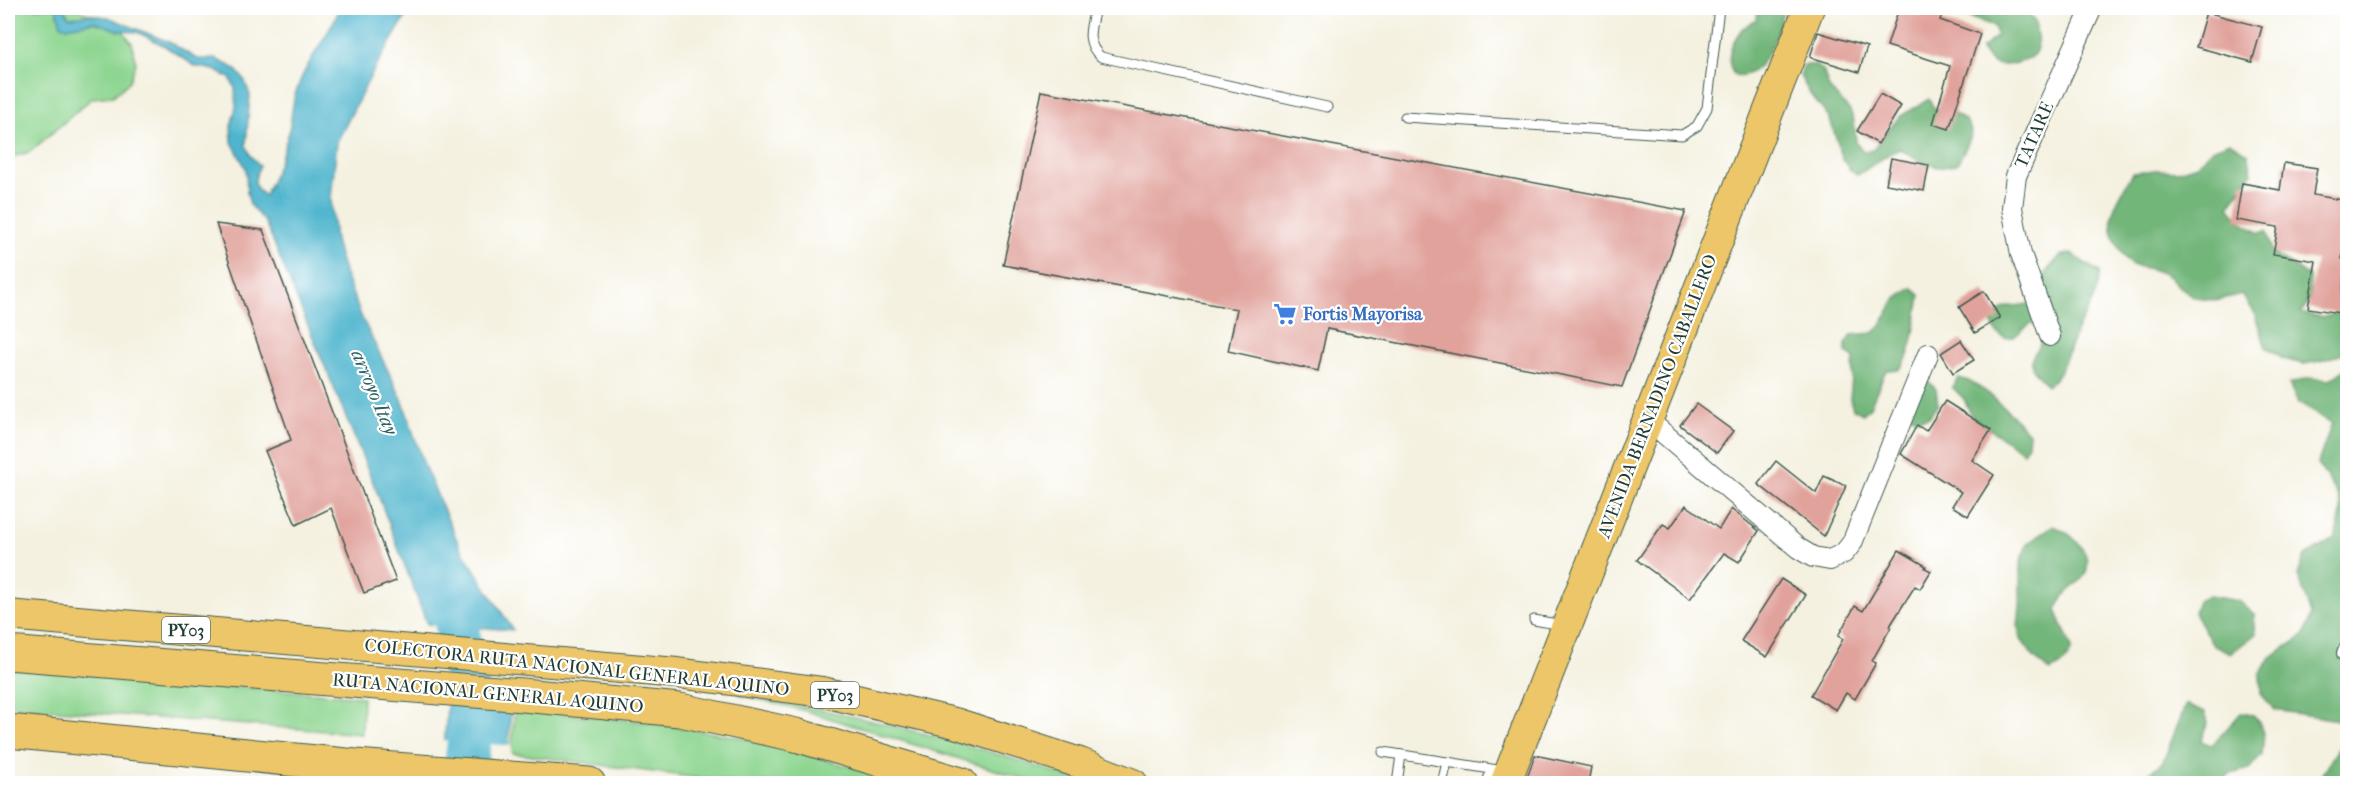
<svg xmlns="http://www.w3.org/2000/svg" width="2355" height="791" font-family="'IM FELL French Canon',serif">
<rect width="100%" height="100%" fill="#fff"/>
<filter id="ink" filterUnits="userSpaceOnUse"><feTurbulence type="fractalNoise" baseFrequency=".0167" numOctaves="2"/><feDisplacementMap in="SourceGraphic" scale="12" xChannelSelector="R" yChannelSelector="G"/><feConvolveMatrix kernelMatrix="1 2 1 2 8 2 1 2 1" color-interpolation-filters="sRGB"/></filter>
<filter id="wash" filterUnits="userSpaceOnUse"><feTurbulence type="fractalNoise" baseFrequency=".008" numOctaves="4" result="noise"/><feDisplacementMap in="SourceGraphic" scale="24" xChannelSelector="R" yChannelSelector="G"/><feGaussianBlur stdDeviation="1.35" result="paint"/><feColorMatrix in="noise" values="0 0 0 0 0 0 0 0 0 0 0 0 0 0 0 0 0 1.4 0 .05"/><feComposite in="paint" operator="in"/></filter>
<g filter="url(#wash)">
<rect width="100%" height="100%" fill="#f4f1e0"/>
<g fill="#8dd590" stroke="#568962" stroke-width="1.5">
<path d="M 8,8 L 78,8 L 83,12 L 103,17 L 120,27 L 132,43 L 136,63 L 129,82 L 113,96 L 92,98 L 30,152 L 8,158 Z"/>
<path d="M 8,668 L 363,697 L 362,734 L 8,706 Z"/>
<path d="M 739,695 C 855,713 975,744 1086,783 L 1037,783 L 806,711 Z"/>
<path d="M 515,709 L 648,722 L 744,738 L 911,783 L 736,783 L 511,753 Z"/>
</g>
<g fill="#72b67a" stroke="#487a57" stroke-width="1.5">
<path d="M 1758,8 L 1783,8 C 1781,30 1764,81 1734,75 C 1722,54 1736,29 1756,20 Z"/>
<path d="M 1956,8 L 2023,8 L 2036,23 C 2035,32 2040,42 2036,51 C 2031,62 2004,68 1994,63 C 1987,60 1985,55 1981,49 L 1997,36 L 1994,26 L 1963,15 Z"/>
<path d="M 1804,65 L 1814,65 L 1823,70 L 1829,88 L 1850,111 L 1854,121 L 1856,142 L 1863,151 L 1873,150 L 1899,117 L 1929,99 L 1934,108 C 1947,111 1976,118 1970,138 C 1967,147 1961,156 1957,164 C 1935,173 1919,161 1900,149 C 1885,154 1872,167 1857,175 L 1849,169 L 1843,160 L 1830,119 L 1810,94 L 1800,76 Z"/>
<path d="M 2230,142 L 2248,153 L 2252,173 L 2229,207 L 2242,223 L 2260,233 L 2266,231 L 2273,254 L 2309,276 L 2311,296 L 2301,313 C 2320,318 2331,319 2347,306 L 2347,351 L 2325,360 L 2304,364 L 2283,359 L 2266,347 L 2253,310 L 2241,294 C 2220,301 2200,304 2182,289 C 2177,285 2173,279 2168,276 C 2156,269 2143,267 2131,265 C 2099,228 2111,210 2133,173 L 2155,170 L 2178,171 L 2197,165 L 2212,149 Z"/>
<path d="M 2071,254 L 2099,272 C 2100,295 2085,312 2076,333 C 2067,351 2064,373 2047,386 L 2033,370 L 2031,360 L 2045,334 L 2041,324 L 2031,323 L 2014,337 L 2005,338 L 1997,333 L 1992,324 C 2002,299 2014,310 2035,302 L 2033,287 L 2061,255 Z"/>
<path d="M 1912,288 L 1920,295 C 1917,312 1913,361 1898,370 L 1887,370 L 1884,374 L 1870,407 L 1863,414 L 1853,409 L 1850,399 L 1854,358 L 1846,353 L 1846,343 L 1851,335 L 1873,333 L 1880,327 L 1895,300 Z"/>
<path d="M 2347,368 L 2347,715 L 2338,720 L 2275,710 L 2261,694 L 2260,674 L 2271,657 L 2305,635 L 2311,615 L 2298,575 L 2305,556 L 2334,539 C 2350,496 2336,499 2318,463 L 2332,423 L 2298,403 L 2289,384 L 2308,378 L 2330,380 Z"/>
<path d="M 1925,378 L 1936,389 L 1938,404 L 1929,417 L 1917,419 L 1908,413 Z"/>
<path d="M 1958,378 C 1982,381 2012,416 2029,433 L 2028,444 L 2023,452 L 1972,417 L 1964,399 L 1952,387 Z"/>
<path d="M 2052,526 C 2069,530 2093,552 2086,572 C 2082,582 2073,586 2066,593 C 2062,598 2059,604 2056,610 L 2072,649 C 2067,661 2062,667 2049,671 L 2033,656 L 2020,638 L 2018,627 L 2020,606 L 2020,565 L 2027,544 Z"/>
<path d="M 2209,596 L 2239,601 L 2254,614 L 2256,634 L 2231,653 L 2212,644 L 2194,612 L 2199,599 Z"/>
<path d="M 2186,704 L 2205,712 L 2208,722 L 2204,731 L 2202,742 L 2212,745 L 2241,713 L 2252,715 L 2259,722 L 2264,733 L 2262,754 L 2249,769 L 2230,774 L 2218,783 L 2141,783 L 2145,776 L 2163,762 Z"/>
<path d="M 2346,737 L 2347,783 L 2316,783 Z"/>
</g>
<g fill="#4fb5ce" stroke="#377981" stroke-width="1.5">
<path d="M 56,8 L 64,8 L 69,17 L 89,15 L 108,17 L 169,42 L 197,59 L 216,59 L 234,68 L 244,79 L 250,95 L 246,145 L 250,155 L 260,166 C 254,178 252,186 263,195 L 265,195 C 275,174 284,153 289,130 C 292,116 292,102 297,89 C 307,59 329,36 340,8 L 411,8 L 376,66 L 337,142 L 331,198 L 335,241 L 345,275 L 362,318 L 402,399 L 424,465 L 460,547 L 513,630 L 427,624 L 375,487 L 265,222 L 250,205 L 247,193 L 246,169 L 232,142 L 231,126 L 236,107 L 235,88 L 230,78 L 214,70 L 195,66 L 163,45 L 137,32 L 120,31 L 94,22 L 67,27 L 61,25 Z"/>
<path d="M 447,705 L 511,710 L 508,755 L 444,749 Z"/>
</g>
<g fill="#f4f1e0">
<path d="M 230,614 L 352,624 L 355,627 L 351,630 L 229,621 Z"/>
<path d="M 442,740 L 512,746 L 511,756 L 508,758 L 444,752 L 441,749 Z"/>
</g>
<g fill="none" stroke-linecap="round" stroke-linejoin="round">
<path stroke="#4fb5ce" stroke-width="44" d="M 447,568 L 472,715 L 464,784"/>
</g>
<g id="blocks">
<g fill="#e1a29b">
<path d="M 1899,8 L 1944,8 L 1940,20 L 1980,34 L 1949,129 L 1933,124 L 1950,66 L 1887,46 Z"/>
<path d="M 2206,12 L 2262,27 L 2252,62 L 2196,47 Z"/>
<path d="M 1818,32 L 1867,47 L 1859,72 L 1810,57 Z"/>
<path d="M 1041,91 L 1686,211 L 1622,387 L 1327,329 L 1318,371 L 1228,351 L 1237,309 L 1003,265 Z"/>
<path d="M 1880,94 L 1901,106 L 1878,144 L 1857,131 Z"/>
<path d="M 1891,158 L 1929,165 L 1924,191 L 1886,184 Z"/>
<path d="M 2284,163 L 2317,168 L 2313,195 L 2348,201 L 2348,225 L 2342,259 L 2347,260 L 2339,313 L 2308,308 L 2316,261 L 2273,254 L 2278,227 L 2236,220 L 2242,183 L 2280,190 Z"/>
<path d="M 216,224 L 263,230 L 396,581 L 364,593 L 331,508 L 296,525 L 265,451 L 291,440 Z"/>
<path d="M 1984,291 L 2000,318 L 1975,333 L 1959,307 Z"/>
<path d="M 1961,340 L 1974,360 L 1953,373 L 1941,353 Z"/>
<path d="M 1945,401 L 1991,430 L 1972,460 L 1994,475 L 1968,516 L 1952,506 L 1961,492 L 1901,454 L 1917,425 L 1926,431 Z"/>
<path d="M 1696,404 L 1733,431 L 1717,453 L 1680,425 Z"/>
<path d="M 1776,461 L 1816,493 L 1824,476 L 1846,486 L 1824,536 L 1758,484 Z"/>
<path d="M 1686,505 L 1719,529 L 1731,509 L 1759,531 L 1739,562 L 1724,553 L 1690,599 L 1637,560 L 1663,524 L 1670,528 Z"/>
<path d="M 1899,550 L 1926,566 L 1925,568 L 1931,571 L 1920,589 L 1915,586 L 1890,626 L 1891,627 L 1872,661 L 1876,663 L 1855,699 L 1846,693 L 1836,710 L 1811,695 L 1843,639 L 1838,636 L 1855,606 L 1863,611 Z"/>
<path d="M 1781,579 L 1806,595 L 1767,657 L 1741,641 Z"/>
<path d="M 1535,755 L 1591,767 L 1588,783 L 1525,783 Z"/>
</g>
</g>
</g>
<g filter="url(#ink)">
<use href="#blocks" fill-opacity="0" stroke="#3f584e" stroke-width="1.5"/>
<g fill="none" stroke-linecap="round" stroke-linejoin="round">
<g stroke="#3f584e" stroke-width="11">
<g id="service">
<path d="M 1095,8 C 1091,27 1084,42 1101,57 L 1327,107"/>
<path d="M 1405,117 L 1682,135 L 1697,126 L 1707,108 L 1719,8"/>
<path d="M 1534,620 L 1562,625"/>
<path d="M 1383,752 L 1504,771"/>
<path d="M 1397,784 L 1401,755"/>
<path d="M 1442,784 L 1447,762"/>
<path d="M 1486,784 L 1492,770"/>
</g>
</g>
<g stroke="#3f584e" stroke-width="22">
<g id="minor">
<path d="M 2050,336 L 2021,254 L 2012,208 L 2016,176 L 2092,8"/>
<path d="M 1648,420 L 1798,548 L 1813,557 L 1830,560 L 1844,553 L 1852,543 L 1928,354"/>
<path d="M 2347,653 L 2348,653"/>
</g>
</g>
<g stroke="#3f584e" stroke-width="32">
<g id="primary">
<path d="M 8,615 L 677,673 L 823,692 L 955,723 L 1080,763 L 1133,784"/>
<path d="M 1505,784 L 1809,8"/>
</g>
</g>
<g stroke="#3f584e" stroke-width="35">
<g id="motorway">
<path d="M 8,653 L 523,695 L 680,710 L 796,735 L 961,784"/>
<path d="M 8,731 L 356,766 L 589,784"/>
</g>
</g>
<use href="#service" stroke="#fff" stroke-width="9"/>
<use href="#minor" stroke="#fff" stroke-width="20"/>
<use href="#primary" stroke="#ecc669" stroke-width="30"/>
<use href="#motorway" stroke="#ecc669" stroke-width="33"/>
</g>
</g>
<defs>
<g id="supermarket-bare" transform="scale(1.8)"><path d="M-6-5.5h2.5l.6 2H6L4.5 2H-2.5L-4.4-4H-6ZM-1.5 3.2a1.3 1.3 0 1 0 .1 0ZM3 3.2a1.3 1.3 0 1 0 .1 0Z" fill="#3f7fe0" stroke="#fff" stroke-width="2.5" paint-order="stroke"/></g>
</defs>
<g fill-rule="evenodd">
<use href="#supermarket-bare" x="1285" y="314"/>
</g>
<g text-anchor="middle" stroke-width="4.5" stroke-linejoin="round" paint-order="stroke">
<g fill="#fff" stroke="#627771" stroke-width="1.5">
<rect x="162" y="617" width="48" height="26" rx="4.5"/>
<rect x="811" y="682" width="48" height="26" rx="4.5"/>
</g>
<g font-size="16" font-weight="bold" fill="#1f3d34">
<text x="186" y="636">PY03</text>
<text x="835" y="701">PY03</text>
</g>
<g font-size="18" fill="#1f3d34" stroke="#fff">
<text transform="translate(2034 135) rotate(-66)" y="6">TATARE</text>
<text transform="translate(1657 396) rotate(-69)" y="6">AVENIDA BERNADINO CABALLERO</text>
<text transform="translate(577 667) rotate(6)" y="6">COLECTORA RUTA NACIONAL GENERAL AQUINO</text>
<text transform="translate(488 693) rotate(5)" y="6">RUTA NACIONAL GENERAL AQUINO</text>
</g>
<g font-size="18" font-weight="bold" fill="#366cbe" stroke="#fff" text-anchor="start">
<text x="1303" y="320">Fortis Mayorisa</text>
</g>
<g font-size="20" font-style="italic" fill="#2d6162" stroke="#fff">
<text transform="translate(375 392) rotate(67)" y="7">arroyo Itay</text>
</g>
</g>
<rect width="2355" height="791" fill="none" stroke="#fff" stroke-width="30"/>
</svg>
